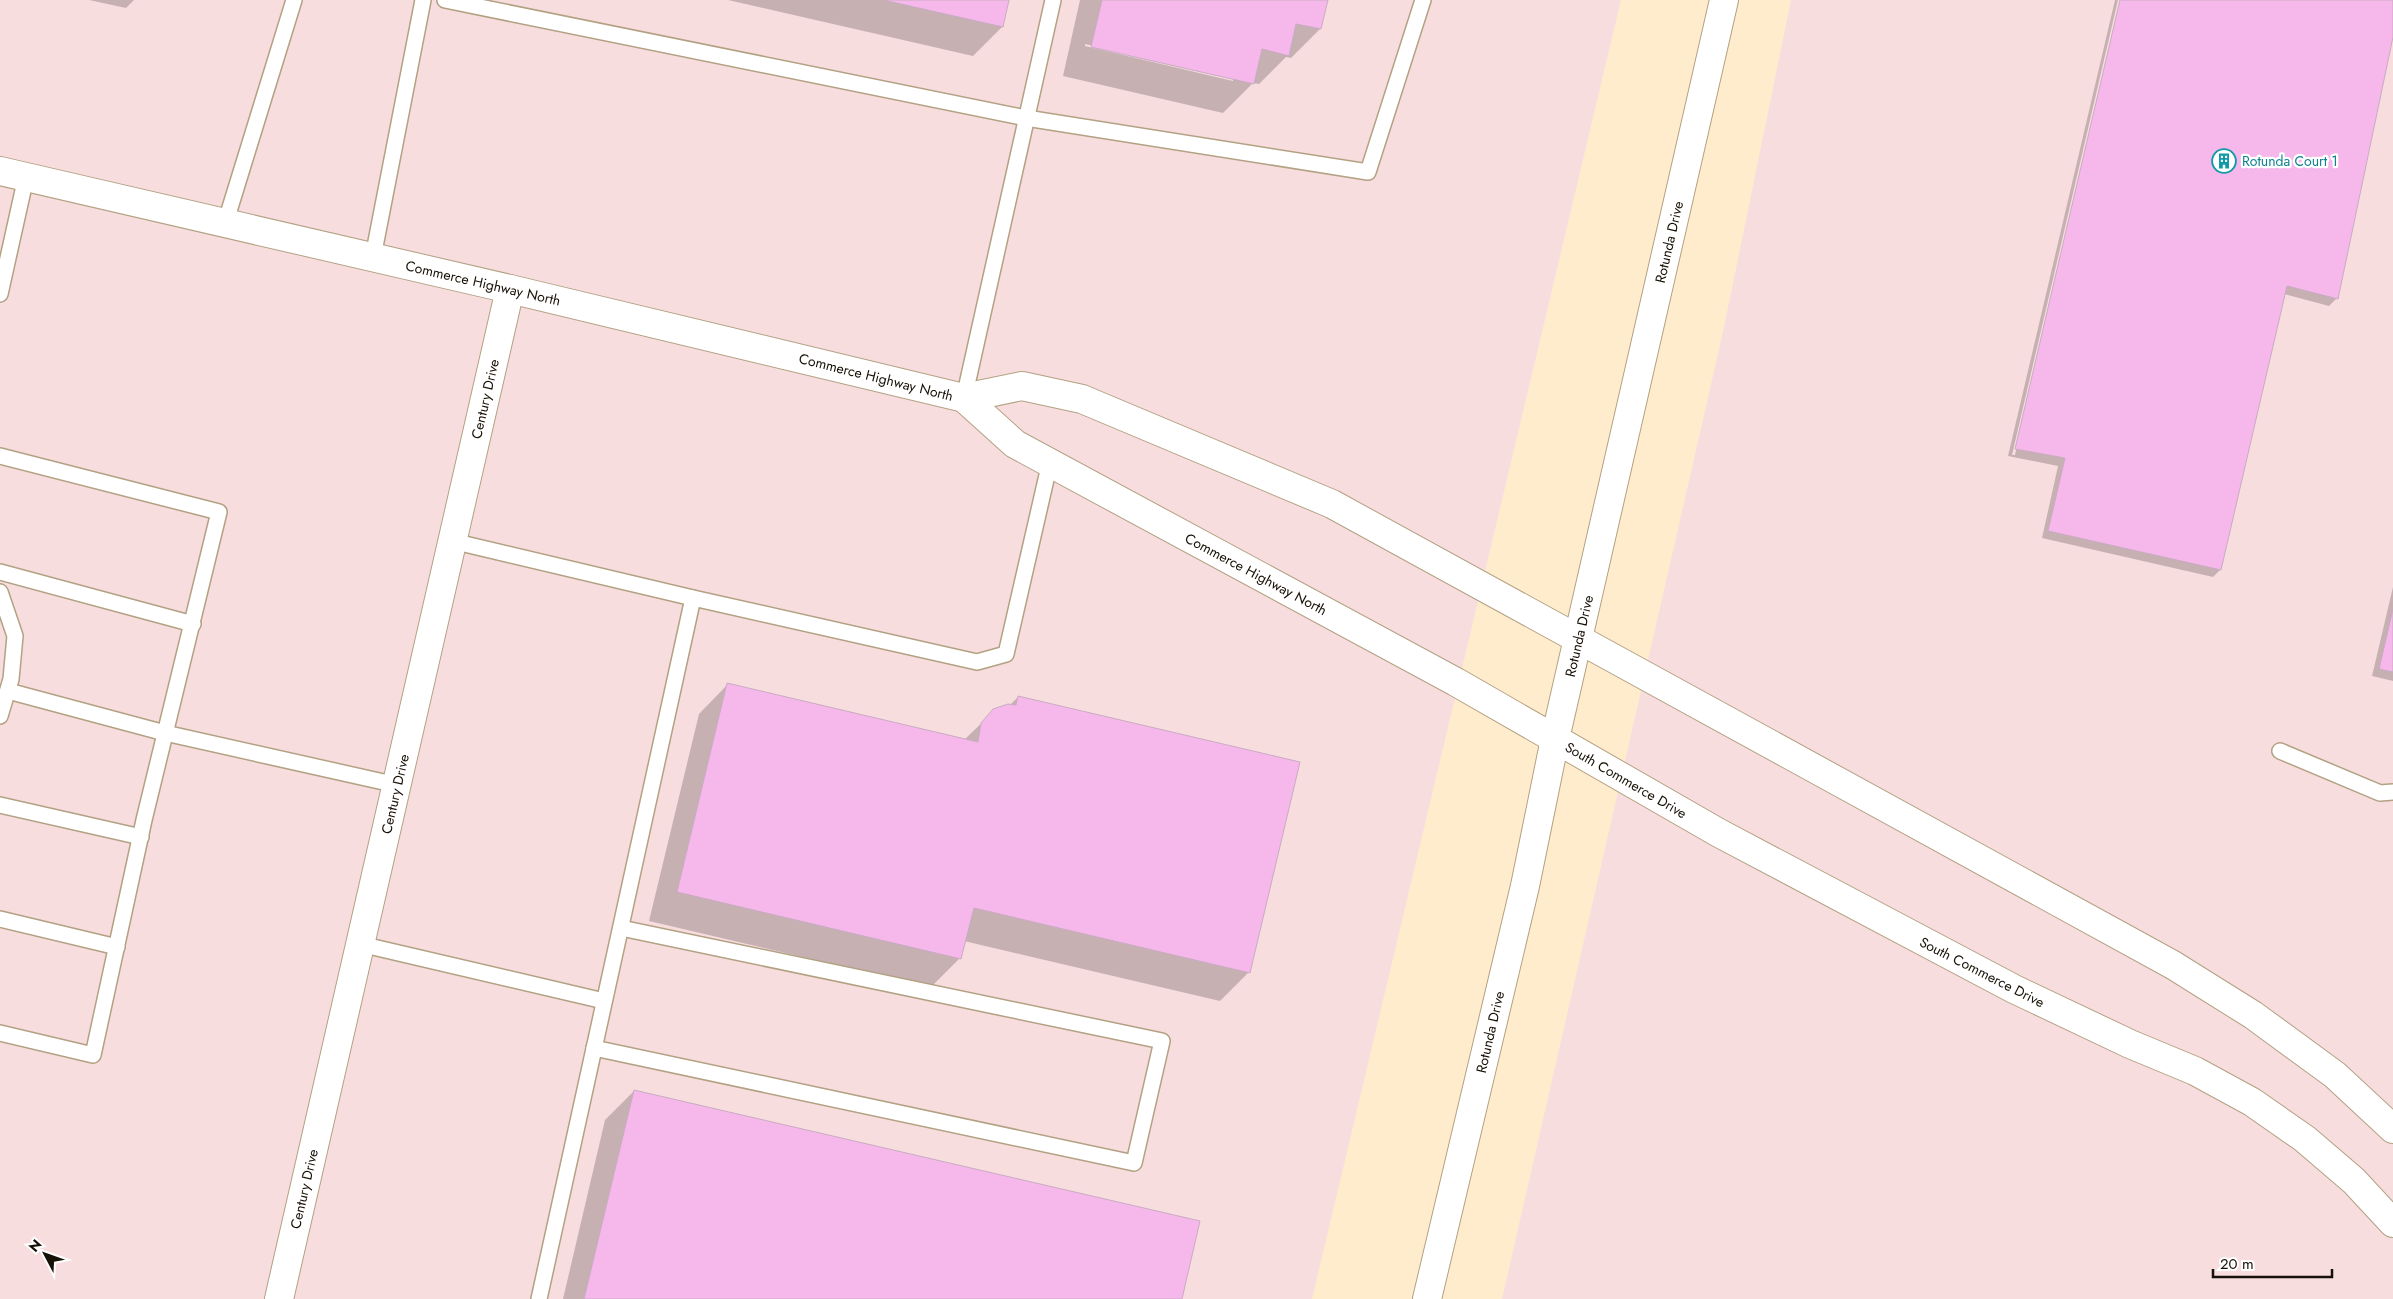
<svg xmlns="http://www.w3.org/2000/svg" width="2393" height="1299" font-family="Jost,sans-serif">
<rect width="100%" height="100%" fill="#ffeccc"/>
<g fill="#f8dddf">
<path d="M 0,0 L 1621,0 L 1312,1299 L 0,1299 Z"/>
<path d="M 1791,0 L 2393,0 L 2393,1299 L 1502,1299 L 1723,332 Z"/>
</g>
<g fill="#0003" fill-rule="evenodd">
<path d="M 89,0 L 134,0 L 126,8 Z"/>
<path d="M 728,0 L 1008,0 L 1002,27 L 973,56 Z"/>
<path d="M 1080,0 L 1326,0 L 1320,29 L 1291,58 L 1286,57 L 1259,84 L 1253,83 L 1223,113 L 1063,76 ZM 1085,44 L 1233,78 L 1233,81 L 1085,46 Z"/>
<path d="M 2115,0 L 2118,0 L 2012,455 L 2015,455 L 2121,0 L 2393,0 L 2393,31 L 2337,298 L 2329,306 L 2284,294 L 2220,570 L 2213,577 L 2042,538 L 2058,466 L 2008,456 Z"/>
<path d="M 2393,587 L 2393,681 L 2372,676 Z"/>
<path d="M 728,684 L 964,740 L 994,711 L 1010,705 L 1018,697 L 1249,972 L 1220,1001 L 964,941 L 960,958 L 931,987 L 649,921 L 699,714 Z"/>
<path d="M 634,1091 L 1181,1299 L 563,1299 L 605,1120 Z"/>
</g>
<g fill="#f6b8ea" stroke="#c8abc2">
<path d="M 883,0 L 1009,0 L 1003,27 Z"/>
<path d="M 1102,0 L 1328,0 L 1321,29 L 1296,24 L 1289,56 L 1262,49 L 1254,84 L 1091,47 Z"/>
<path d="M 2120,0 L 2393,0 L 2393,37 L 2338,299 L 2287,286 L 2221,570 L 2048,531 L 2065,458 L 2015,449 Z"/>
<path d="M 2393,609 L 2393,672 L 2379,669 Z"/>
<path d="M 727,683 L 978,742 L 981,723 L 993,709 L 1008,704 L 1016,705 L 1018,696 L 1300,762 L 1250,973 L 974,908 L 961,959 L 677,892 Z"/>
<path d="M 634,1090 L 1200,1221 L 1182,1299 L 584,1299 Z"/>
</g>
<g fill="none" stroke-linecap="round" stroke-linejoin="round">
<g stroke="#b3a183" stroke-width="18">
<g id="service">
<path d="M 445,0 L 1026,118 L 1368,172 L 1423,0"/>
<path d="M 225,224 L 294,0"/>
<path d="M 373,257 L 423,0"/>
<path d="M 0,294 L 26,177"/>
<path d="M 964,398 L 1053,0"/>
<path d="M 0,456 L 219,512 L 144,820 L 93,1055 L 0,1033"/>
<path d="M 452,541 L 693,598"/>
<path d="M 0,572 L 193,624"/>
<path d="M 0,592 L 15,636 L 11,679 L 0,716"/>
<path d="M 8,691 L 165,733 L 397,785"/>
<path d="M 2280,751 L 2380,793 L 2393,792"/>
<path d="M 0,805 L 141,837"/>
<path d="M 0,919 L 117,947"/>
<path d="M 360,944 L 604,1001"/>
<path d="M 594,1048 L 1134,1163 L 1162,1041 L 621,928"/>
<path d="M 539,1299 L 693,598 L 977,662 L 1006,654 L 1050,462"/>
</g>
</g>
<g stroke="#b3a183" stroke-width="30">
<g id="minor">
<path d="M 0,171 L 510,289 L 964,398 L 1022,386 L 1082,399 L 1332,504 L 2173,965 L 2253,1015 L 2335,1075 L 2393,1129"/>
<path d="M 964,398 L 1015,444 L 1456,682 L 1719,833 L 2014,989 L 2130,1044 L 2195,1071 L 2252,1102 L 2305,1139 L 2354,1181 L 2393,1223"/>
<path d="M 279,1299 L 510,289"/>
</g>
</g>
<g stroke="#b3a183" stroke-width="30">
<path id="secondary" d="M 1427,1299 L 1525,886 L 1555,739 L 1724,0"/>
</g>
<use href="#service" stroke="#fff" stroke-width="15"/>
<use href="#minor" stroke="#fff" stroke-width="28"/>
<use href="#secondary" stroke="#fff" stroke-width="28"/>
</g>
<defs>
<g id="building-ring" transform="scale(1.25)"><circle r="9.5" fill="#fff" stroke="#0f9aa8" stroke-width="1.5"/><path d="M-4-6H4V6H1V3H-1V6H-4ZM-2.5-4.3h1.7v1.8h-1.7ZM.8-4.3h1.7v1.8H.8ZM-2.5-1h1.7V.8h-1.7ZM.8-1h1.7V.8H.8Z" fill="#0f9aa8"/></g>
</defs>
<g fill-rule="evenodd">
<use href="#building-ring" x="2224" y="161"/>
</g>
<g text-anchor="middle" stroke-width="4.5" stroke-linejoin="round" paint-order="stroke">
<g font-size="14" fill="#0d838f" stroke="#fff" text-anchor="start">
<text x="2242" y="166">Rotunda Court 1</text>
</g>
<g font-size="14" fill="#171006" stroke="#fff">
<text transform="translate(1669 242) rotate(-77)" y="5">Rotunda Drive</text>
<text transform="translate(483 283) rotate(13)" y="5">Commerce Highway North</text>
<text transform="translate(876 377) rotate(14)" y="5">Commerce Highway North</text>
<text transform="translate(485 399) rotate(-77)" y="5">Century Drive</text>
<text transform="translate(1256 574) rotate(28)" y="5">Commerce Highway North</text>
<text transform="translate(1579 636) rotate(-77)" y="5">Rotunda Drive</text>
<text transform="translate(1626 780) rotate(30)" y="5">South Commerce Drive</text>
<text transform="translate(395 794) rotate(-77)" y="5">Century Drive</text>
<text transform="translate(1982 972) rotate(27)" y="5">South Commerce Drive</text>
<text transform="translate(1490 1032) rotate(-77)" y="5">Rotunda Drive</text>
<text transform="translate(304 1189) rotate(-77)" y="5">Century Drive</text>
</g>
</g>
<g transform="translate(45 1254) rotate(311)" stroke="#ffffff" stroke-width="4" paint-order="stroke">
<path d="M0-4L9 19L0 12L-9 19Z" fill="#171006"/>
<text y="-8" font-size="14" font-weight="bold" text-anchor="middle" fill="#171006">N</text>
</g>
<path d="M2213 1269v8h119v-8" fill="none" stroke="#171006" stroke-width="2.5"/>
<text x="2220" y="1269" font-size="15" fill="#171006" stroke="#ffffff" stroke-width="4" paint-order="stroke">20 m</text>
</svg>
